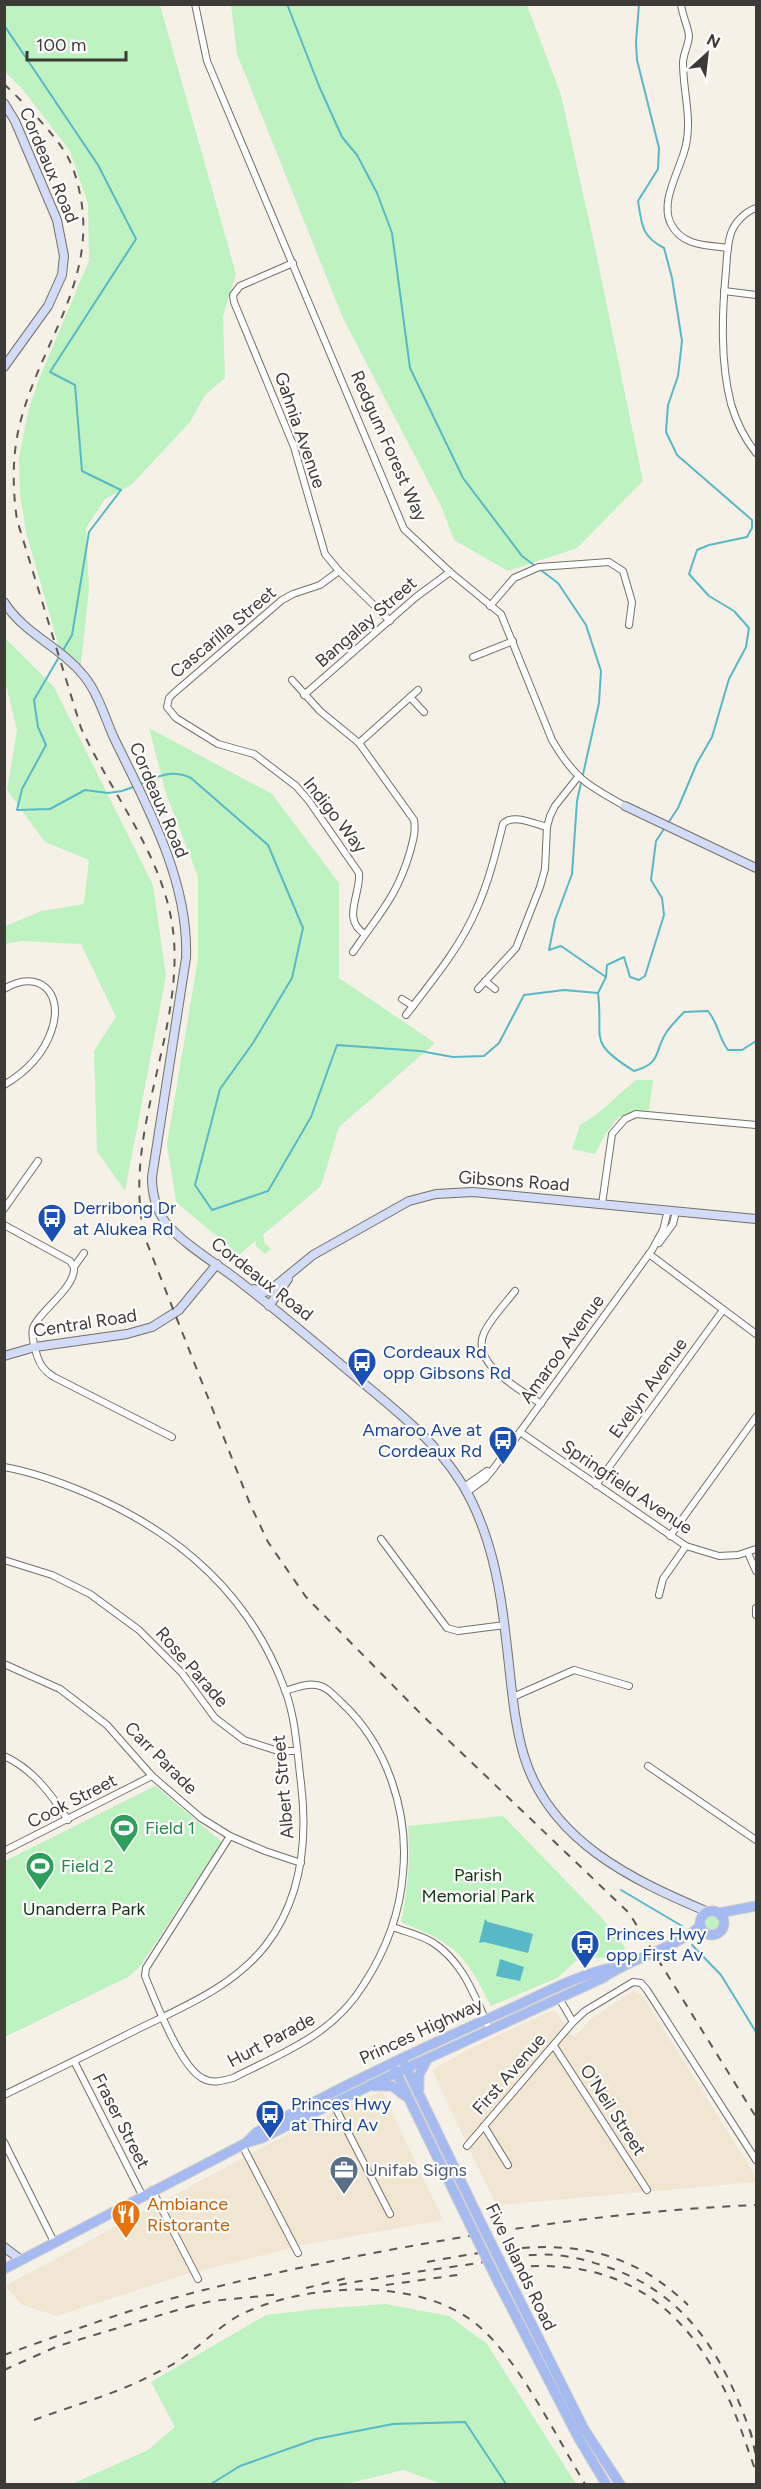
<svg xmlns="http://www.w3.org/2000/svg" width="761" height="2489" font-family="Figtree,sans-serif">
<rect width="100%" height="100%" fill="#f5f1e7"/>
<g fill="#f0e6d1">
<path d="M 633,1991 L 642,1995 L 756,2177 L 756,2182 L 496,2205 L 432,2070 L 469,2049 L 546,2013 L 555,2011 L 574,2037 L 591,2019 Z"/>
<path d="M 382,2091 L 443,2220 L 303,2245 L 183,2275 L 57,2316 L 22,2305 L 5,2286 L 258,2150 L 324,2116 Z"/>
</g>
<g fill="#bef2c1">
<path d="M 4,5 L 160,5 L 236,274 L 223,316 L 225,378 L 205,395 L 190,422 L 131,485 L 105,499 L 86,528 L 89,590 L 81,664 L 59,647 L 26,532 L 20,493 L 19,458 L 28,412 L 39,379 L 89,261 L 88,204 L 70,151 L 24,91 L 5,72 Z"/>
<path d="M 231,5 L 527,5 L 561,95 L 594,243 L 643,481 L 577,548 L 508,571 L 454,540 L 442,508 L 343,318 L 237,54 Z"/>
<path d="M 5,638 L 54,687 L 153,885 L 166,976 L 125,1191 L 97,1151 L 94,1051 L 116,1017 L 81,944 L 21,941 L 5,944 L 5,926 L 42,911 L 84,904 L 89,860 L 45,842 L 7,790 L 17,730 L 5,681 Z"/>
<path d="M 149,728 L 272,794 L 339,883 L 339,978 L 435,1043 L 339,1127 L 321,1186 L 263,1235 L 265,1244 L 271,1249 L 265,1254 L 256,1246 L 255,1241 L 239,1255 L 176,1202 L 167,1144 L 198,959 L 198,877 L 166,793 Z"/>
<path d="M 636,1080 L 653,1080 L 649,1110 L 618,1117 L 606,1133 L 595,1154 L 572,1149 L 580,1125 C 602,1113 617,1095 636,1080 Z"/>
<path d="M 155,1786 L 222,1842 L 141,1965 L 130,1976 L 5,2037 L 5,1861 Z"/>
<path d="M 503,1816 L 601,1917 L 626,1949 L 604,1958 L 583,1957 L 576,1961 L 557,1978 L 491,2006 C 465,1954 456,1944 401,1922 C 408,1890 411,1859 408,1826 Z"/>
<circle cx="712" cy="1923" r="7"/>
<path d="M 386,2304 L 449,2316 L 487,2344 L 576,2484 L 442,2484 L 403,2470 L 346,2484 L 72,2484 L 148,2450 L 175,2427 L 151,2382 L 266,2315 L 317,2309 Z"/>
</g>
<g fill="#57b9c7">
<path d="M 485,1919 L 488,1922 L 533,1934 L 528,1953 L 484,1942 L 479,1943 Z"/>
<path d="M 500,1959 L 524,1967 L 520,1981 L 496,1976 Z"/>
</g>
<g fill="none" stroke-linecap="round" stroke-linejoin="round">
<g stroke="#57b9c7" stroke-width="2">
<path d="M 287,4 L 319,86 L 342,137 L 357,155 L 377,193 L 392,233 L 410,368 L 463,478 L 522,556 L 558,583 L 586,625 L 601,671 L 599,703 L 577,801 L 572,874 L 555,920 L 549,950 L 561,946 L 606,977"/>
<path d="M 4,25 L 98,165 L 136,239 L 50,372 L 75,385 L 82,471 L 121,490 L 89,532 L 72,635 L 62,652"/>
<path d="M 59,657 L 34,700 L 38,727 L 46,745 L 22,789 L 17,810 L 50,809 L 85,790 L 108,793 L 122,791 L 136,786"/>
<path d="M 141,784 C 159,776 172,769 191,778 L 268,845 L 303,928 L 292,978 L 253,1043 L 220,1089 L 195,1185 L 212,1210 L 268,1191 L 311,1117 L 337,1045 L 420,1051 L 453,1057 L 484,1056 L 499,1043 L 524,995 L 564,990 L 598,993 C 604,1040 586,1041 634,1071 C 662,1063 654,1052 666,1033 C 670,1026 678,1019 684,1012 L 708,1011 C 720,1026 717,1035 728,1050 L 742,1050 L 756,1041"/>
<path d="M 598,993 L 606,977 L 607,965 L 624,957 L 630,977 L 639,980 L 645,976 L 664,915 L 662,898 L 651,880 L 656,841 L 678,808 L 697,763 L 712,737 L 729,679 L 746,647 L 749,628 L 734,611 L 709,596 L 689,574 L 697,550 L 709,545 L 747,537 L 752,528 L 752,520 L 677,455 L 666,432 L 668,405 L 678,376 L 682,341 L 672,278 L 664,248 C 641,236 642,225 638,201 L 658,169 L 659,148 L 637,60 L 636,42 L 639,4"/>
<path d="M 621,1890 L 682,1926"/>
<path d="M 692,1945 L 721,1975 L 756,2032"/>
<path d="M 211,2484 L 240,2466 L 316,2439 L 393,2424 L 465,2422 L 506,2484"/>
</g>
<g stroke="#737068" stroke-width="8">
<g id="street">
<path d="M 195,4 L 207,61 L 404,529 L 450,572 L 501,614 L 552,740 C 574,778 587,785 625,806"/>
<path d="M 681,4 C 682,15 688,26 689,36 C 689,44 683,54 683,63 C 683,91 692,117 686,145 C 681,169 659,201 671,224 C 682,246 706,245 728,248"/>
<path d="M 756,208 C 745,212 735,222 731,233 C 727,245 727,258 726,270 C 722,313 720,361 731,404 C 736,421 745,439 756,453"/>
<path d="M 293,263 L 240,286 L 233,295 L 234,302 L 294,447 L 325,554 L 339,571 L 390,621"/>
<path d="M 724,291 L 756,295"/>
<path d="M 339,571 L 320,585 L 293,594 L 282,600 L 174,693 L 169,698 L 167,707 L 176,718 L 218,744 L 254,754 L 296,786 L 309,801 L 359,873 C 361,894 341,920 365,934"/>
<path d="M 490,606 L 514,578 L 539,567 L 609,562 L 623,571 L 632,602 L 629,625"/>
<path d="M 473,657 L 513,641"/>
<path d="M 292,680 L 320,711 L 359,743 L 414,820 C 416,831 413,841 410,852 C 397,897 378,915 353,952"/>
<path d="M 304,695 L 416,597 L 450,572"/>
<path d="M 410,697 L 424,712"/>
<path d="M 359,743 L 418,690"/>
<path d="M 485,981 L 495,989"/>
<path d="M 4,989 C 38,968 64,992 52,1029 C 44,1054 26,1072 4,1085"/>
<path d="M 478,989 L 516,948 L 540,887 L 545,869 L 547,827 L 550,816 L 555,806 L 578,777"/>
<path d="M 402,999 L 413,1006"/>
<path d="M 406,1015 C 432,981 460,948 477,908 C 489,881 496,852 503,824 C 512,813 535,824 547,827"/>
<path d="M 602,1204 L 612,1134 L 625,1119 L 636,1114 L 756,1125"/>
<path d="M 4,1209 L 38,1161"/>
<path d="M 4,1225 L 70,1261 L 74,1267"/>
<path d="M 659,1243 L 673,1224 L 676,1211"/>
<path d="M 84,1253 L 74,1267 C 76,1288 38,1312 33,1328 C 31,1335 34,1345 36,1352 C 39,1364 44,1371 54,1377 L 172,1437"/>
<path d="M 649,1254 L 756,1334"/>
<path d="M 515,1291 C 505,1304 491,1318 484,1333 C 470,1364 520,1389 541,1404"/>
<path d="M 520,1432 L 686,1546 L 719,1556 L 738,1555 L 756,1549"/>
<path d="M 4,1467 C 32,1472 60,1482 86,1493 C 178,1532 250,1594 285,1690 C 296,1719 297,1752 301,1783 C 308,1841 302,1898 266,1945 C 233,1987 183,2007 136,2030 C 93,2052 49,2073 4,2095"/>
<path d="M 596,1485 L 723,1310"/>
<path d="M 464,1487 L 487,1471"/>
<path d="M 467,1492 L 485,1479 L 494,1468 L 652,1250 L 663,1230 L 668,1210"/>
<path d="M 670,1536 L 756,1417"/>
<path d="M 381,1539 L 447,1628 L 458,1631 L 505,1625"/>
<path d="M 748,1553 L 756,1571"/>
<path d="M 4,1560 L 52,1575 L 90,1594 L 139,1630 L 182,1673 L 215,1718 L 244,1740 L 278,1751 L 297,1751"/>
<path d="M 659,1595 L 663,1579 L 686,1546"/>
<path d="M 756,1615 L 756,1608"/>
<path d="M 4,1664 L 60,1689 L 107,1725 L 152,1776 L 201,1818 L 230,1836 L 265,1851 L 301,1863"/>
<path d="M 513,1697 L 574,1670 L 629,1686"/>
<path d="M 4,1756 C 33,1769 51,1794 68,1820"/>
<path d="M 648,1766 L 756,1840"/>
<path d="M 230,1836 L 146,1968 L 145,1976 C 155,2000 180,2066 202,2078 C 212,2084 222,2081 233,2078 C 284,2052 333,2035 364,1984 C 386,1950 400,1914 403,1873 C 409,1812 387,1745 342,1703 C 334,1696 327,1686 316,1685 C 306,1683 295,1688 285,1691"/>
<path d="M 4,1851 L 152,1776"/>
<path d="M 393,1927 C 406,1932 420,1935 432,1942 C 464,1962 475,1998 490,2030"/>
<path d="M 559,1998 L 573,2022"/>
<path d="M 554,2046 L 647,2190"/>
<path d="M 74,2061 L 142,2195"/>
<path d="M 333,2103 L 390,2214"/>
<path d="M 484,2126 L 508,2165"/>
<path d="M 4,2142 L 54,2242"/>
<path d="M 242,2145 L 298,2253"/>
<path d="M 467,2146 L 573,2022 L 585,2011 L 633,1982 L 641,1983 L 647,1990 L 756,2160"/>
<path d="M 152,2190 L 198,2279"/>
</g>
</g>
<g stroke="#737068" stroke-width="10">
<g id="secondary">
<path d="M 4,103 L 15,121 L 57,220 L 64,256 L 62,275 L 48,306 L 4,367"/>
<path d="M 4,602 C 24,634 61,647 84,676 C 98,693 105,718 114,738 C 147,806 189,880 186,958 L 152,1177 C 152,1193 156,1210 166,1223 C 181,1242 215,1263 235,1278 C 270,1305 304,1333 338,1362 C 387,1404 443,1442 472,1502 C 493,1546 501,1592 506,1639 C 511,1678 513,1719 524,1756 C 550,1841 632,1880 708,1912"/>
<path d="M 625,806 L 756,868"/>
<path d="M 254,1289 L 264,1292 L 269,1291 L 313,1255 L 409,1201 L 436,1194 L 473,1192 L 756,1219"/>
<path d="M 269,1306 L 288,1279"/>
<path d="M 4,1356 L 35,1347 L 127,1334 L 152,1327 L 179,1310 L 217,1264"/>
<path d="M 4,2247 L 21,2260"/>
</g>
</g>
<g stroke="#d0d0cf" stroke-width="11">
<g id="primary">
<circle cx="712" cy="1923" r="12"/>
<path d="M 719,1913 L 756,1906"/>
<path d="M 405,2065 L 482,2225"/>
<path d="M 395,2070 L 472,2229"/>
<path d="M 374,2086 L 392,2086 L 405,2096"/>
<path d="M 419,2089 L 419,2075 L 427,2060"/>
<path d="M 248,2141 L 257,2132 C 338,2088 421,2048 505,2011 C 541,1995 578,1974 616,1967"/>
<path d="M 4,2269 L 246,2143 L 262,2138 L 396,2073 L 603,1978 C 632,1957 673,1950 700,1926"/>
<path d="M 508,2277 L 584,2429 L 620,2484"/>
<path d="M 498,2282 L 579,2439 L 606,2484"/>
</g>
</g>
<use href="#street" stroke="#fff" stroke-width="6"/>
<use href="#secondary" stroke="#d2dcf8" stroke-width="8"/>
<use href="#primary" stroke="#a5baf1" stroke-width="9"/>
<g stroke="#5c5954" stroke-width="2" stroke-dasharray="8 8" stroke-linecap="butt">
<path d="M 4,84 C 26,105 48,127 65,152 C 74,167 78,183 81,199 C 95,281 43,341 22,416 C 12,450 12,485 17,520 L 81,728 C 113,797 168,861 174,940 C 181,1040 121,1137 145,1238 L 250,1504 L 268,1542 L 306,1597 L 422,1715 L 629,1913 L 756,2117"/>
<path d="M 427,2262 C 526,2244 608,2228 688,2305"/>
<path d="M 499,2269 C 602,2255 673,2290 721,2383 C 736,2411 745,2442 756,2472"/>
<path d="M 339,2285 C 380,2277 422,2271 465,2265 C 487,2262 510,2257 532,2255 C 557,2253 581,2258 604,2266 C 687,2292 725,2358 752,2437"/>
<path d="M 386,2285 L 464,2274"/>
<path d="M 306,2288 L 347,2278"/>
<path d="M 187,2307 L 212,2301 L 282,2294"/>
<path d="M 4,2355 C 63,2334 121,2312 181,2296 C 248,2278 316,2264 384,2251 C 508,2228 631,2210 756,2205"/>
<path d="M 4,2370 L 58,2346 L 194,2305"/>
<path d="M 34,2420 C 71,2406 113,2395 148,2377 C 160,2371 173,2365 184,2357 C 202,2344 219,2327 238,2316 C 304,2282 426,2275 483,2330 C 522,2366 557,2438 585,2484"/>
<path d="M 750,2430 L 756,2456"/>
</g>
<g stroke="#d0d0cf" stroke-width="11" stroke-linecap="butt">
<g id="primary-bridge">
<path d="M 482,2225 L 508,2277"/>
<path d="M 472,2229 L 498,2282"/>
</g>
</g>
<use href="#primary-bridge" stroke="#a5baf1" stroke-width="9"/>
</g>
<defs>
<g id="bus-pin" transform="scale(1.5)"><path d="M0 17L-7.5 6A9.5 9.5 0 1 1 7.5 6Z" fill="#1a4fb4" stroke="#fffefc"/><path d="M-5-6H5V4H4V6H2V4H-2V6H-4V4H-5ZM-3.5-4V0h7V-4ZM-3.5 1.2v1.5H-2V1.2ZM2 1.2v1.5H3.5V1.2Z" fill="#fff"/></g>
<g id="stadium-pin" transform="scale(1.5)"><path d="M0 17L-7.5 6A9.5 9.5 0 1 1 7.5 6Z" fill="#2e9e5b" stroke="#fffefc"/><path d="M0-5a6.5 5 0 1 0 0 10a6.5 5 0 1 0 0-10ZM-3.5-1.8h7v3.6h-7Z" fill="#fff"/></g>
<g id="office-pin" transform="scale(1.5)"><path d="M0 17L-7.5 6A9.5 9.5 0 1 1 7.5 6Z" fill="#5c6f8a" stroke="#fffefc"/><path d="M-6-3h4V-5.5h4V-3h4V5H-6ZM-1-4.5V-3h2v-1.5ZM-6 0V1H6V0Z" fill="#fff"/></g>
<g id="restaurant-pin" transform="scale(1.5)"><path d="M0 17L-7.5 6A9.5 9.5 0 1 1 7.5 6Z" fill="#e8710a" stroke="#fffefc"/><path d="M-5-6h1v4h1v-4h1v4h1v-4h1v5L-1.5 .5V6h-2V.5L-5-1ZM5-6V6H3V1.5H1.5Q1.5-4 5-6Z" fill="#fff"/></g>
</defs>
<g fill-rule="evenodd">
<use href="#bus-pin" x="52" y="1218"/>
<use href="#bus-pin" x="362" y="1362"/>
<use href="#bus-pin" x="503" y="1440"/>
<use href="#stadium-pin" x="124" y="1828"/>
<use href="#stadium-pin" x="40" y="1866"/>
<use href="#bus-pin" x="585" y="1944"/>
<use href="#bus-pin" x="270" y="2114"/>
<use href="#office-pin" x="344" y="2170"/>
<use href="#restaurant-pin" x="126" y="2214"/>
</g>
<g text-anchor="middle" stroke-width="4.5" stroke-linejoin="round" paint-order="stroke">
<g font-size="18" fill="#3d3b37" stroke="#fffefc">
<text transform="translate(49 165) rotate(67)" y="6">Cordeaux Road</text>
<text transform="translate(300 430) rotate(71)" y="6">Gahnia Avenue</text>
<text transform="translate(389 446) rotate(66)" y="6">Redgum Forest Way</text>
<text transform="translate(366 622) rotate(-41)" y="6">Bangalay Street</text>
<text transform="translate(223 632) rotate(-40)" y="6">Cascarilla Street</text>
<text transform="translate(159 800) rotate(67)" y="6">Cordeaux Road</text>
<text transform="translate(335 815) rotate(52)" y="6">Indigo Way</text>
<text transform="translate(514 1181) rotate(4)" y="6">Gibsons Road</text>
<text transform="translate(262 1279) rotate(38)" y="6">Cordeaux Road</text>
<text transform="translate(85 1323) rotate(-9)" y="6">Central Road</text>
<text transform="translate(562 1349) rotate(-54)" y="6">Amaroo Avenue</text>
<text transform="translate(648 1388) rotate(-54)" y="6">Evelyn Avenue</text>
<text transform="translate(627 1487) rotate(34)" y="6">Springfield Avenue</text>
<text transform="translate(192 1667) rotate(49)" y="6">Rose Parade</text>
<text transform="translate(161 1758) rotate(45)" y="6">Carr Parade</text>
<text transform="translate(283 1787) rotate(-95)" y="6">Albert Street</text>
<text transform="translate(72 1801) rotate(-27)" y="6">Cook Street</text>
<text transform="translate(421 2031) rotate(-25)" y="6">Princes Highway</text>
<text transform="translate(271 2040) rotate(-28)" y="6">Hurt Parade</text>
<text transform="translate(509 2074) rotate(-49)" y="6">First Avenue</text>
<text transform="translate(613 2110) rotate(57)" y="6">O'Neil Street</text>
<text transform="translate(121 2121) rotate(63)" y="6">Fraser Street</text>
<text transform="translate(521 2267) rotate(64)" y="6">Five Islands Road</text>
</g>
<g font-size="18" fill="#164399" stroke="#fffefc" text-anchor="start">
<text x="73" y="1214">Derribong Dr<tspan x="73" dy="21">at Alukea Rd</tspan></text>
<text x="383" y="1358">Cordeaux Rd<tspan x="383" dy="21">opp Gibsons Rd</tspan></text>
<text x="482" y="1436" text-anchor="end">Amaroo Ave at<tspan x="482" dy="21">Cordeaux Rd</tspan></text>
<text x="606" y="1940">Princes Hwy<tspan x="606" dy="21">opp First Av</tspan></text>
<text x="291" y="2110">Princes Hwy<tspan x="291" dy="21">at Third Av</tspan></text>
</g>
<g font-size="18" fill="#27864d" stroke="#fffefc" text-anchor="start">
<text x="145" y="1834">Field 1</text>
<text x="61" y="1872">Field 2</text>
</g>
<g font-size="18" fill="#0f3715" stroke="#fffefc">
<text x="478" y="1881">Parish<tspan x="478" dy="21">Memorial Park</tspan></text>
<text x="84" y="1915">Unanderra Park</text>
</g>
<g font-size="18" fill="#4e5e75" stroke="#fffefc" text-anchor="start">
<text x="365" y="2176">Unifab Signs</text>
</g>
<g font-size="18" fill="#c56008" stroke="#fffefc" text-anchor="start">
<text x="147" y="2210">Ambiance<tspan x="147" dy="21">Ristorante</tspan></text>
</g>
</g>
<rect width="761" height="2489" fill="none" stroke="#3d3b37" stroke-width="12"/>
<g transform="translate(707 54) rotate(27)" stroke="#fffefc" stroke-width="4.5" paint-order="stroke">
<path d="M0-4.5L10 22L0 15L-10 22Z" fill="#3d3b37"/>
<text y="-9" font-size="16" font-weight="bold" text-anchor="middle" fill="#3d3b37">N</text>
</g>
<path d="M27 51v9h99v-9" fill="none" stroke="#3d3b37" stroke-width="3"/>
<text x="36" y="51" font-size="18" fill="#3d3b37" stroke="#fffefc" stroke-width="4.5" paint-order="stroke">100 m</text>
</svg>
